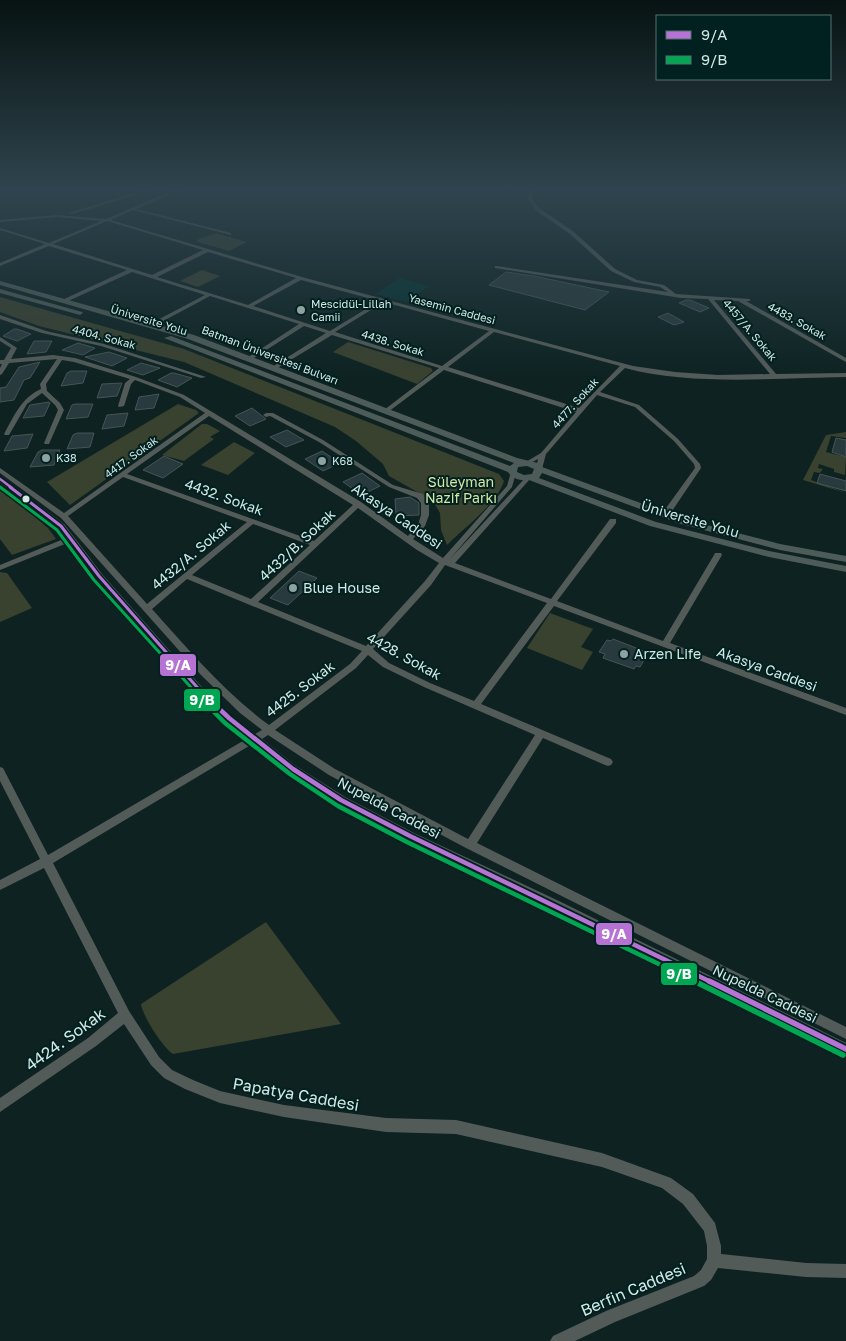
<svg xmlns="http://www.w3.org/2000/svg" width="846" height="1341" font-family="'Golos Text',sans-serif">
<rect width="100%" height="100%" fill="#0d2221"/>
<path fill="#023230" d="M 400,278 L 429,286 L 406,302 L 376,294 Z"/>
<g fill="#39412f">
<path d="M 216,233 L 247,242 L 229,251 L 198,242 L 197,240 Z"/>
<path d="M 202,270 L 220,276 L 198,287 L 180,281 Z"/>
<path d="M 0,297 L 184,349 L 499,474 L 504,481 C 497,504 464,528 447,545 L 441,530 L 440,513 L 433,501 L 389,476 L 383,464 L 356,441 L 335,427 L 184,362 L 39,326 L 0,312 Z"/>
<path d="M 348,342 L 431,368 L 433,371 L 417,384 L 333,352 Z"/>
<path d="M 178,404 L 196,410 L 199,413 L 70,505 L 47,482 Z"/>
<path d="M 202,424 L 207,424 L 220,431 L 210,437 L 214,439 L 184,461 L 162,455 Z"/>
<path d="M 846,432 L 846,438 L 831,436 L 826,452 L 846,457 L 845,475 L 834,472 L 834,469 L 819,464 L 818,468 L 823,469 L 820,473 L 814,472 L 811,480 L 846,493 L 803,480 L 826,435 Z"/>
<path d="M 234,442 L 255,453 L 228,475 L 201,465 Z"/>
<path d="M 0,487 L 48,528 L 56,539 L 12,555 L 0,539 Z"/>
<path d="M 0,572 L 7,573 L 32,608 L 0,622 Z"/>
<path d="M 550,613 L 593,629 L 581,647 L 593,652 L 582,670 L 527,648 Z"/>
<path d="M 266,922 L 341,1024 L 173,1054 C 163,1048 142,1015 141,1004 Z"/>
</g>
<g fill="#283a3d" stroke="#455556">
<path d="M 506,272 L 534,276 L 609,292 L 585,310 L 489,285 Z"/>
<path d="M 686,300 L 690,300 L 709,308 L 700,312 L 679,303 Z"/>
<path d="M 668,313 L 684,322 L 674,325 L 658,317 Z"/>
<path d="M 14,329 L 17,329 L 31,334 L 17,341 L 3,336 Z"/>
<path d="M 34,341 L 52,341 L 46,352 L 27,354 Z"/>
<path d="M 78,343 L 95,348 L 83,355 L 62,350 Z"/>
<path d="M 109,352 L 127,358 L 112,366 L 85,357 Z"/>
<path d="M 40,362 L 30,378 L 24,380 L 14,400 L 0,402 L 0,388 L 6,387 L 19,367 Z"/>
<path d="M 141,363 L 160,368 L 143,375 L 127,370 Z"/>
<path d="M 71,371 L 87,371 L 83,383 L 61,386 L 67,373 Z"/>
<path d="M 171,373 L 174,373 L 192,378 L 177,387 L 158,380 Z"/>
<path d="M 122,383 L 117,396 L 97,398 L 102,384 Z"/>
<path d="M 159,394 L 154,408 L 135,410 L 139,397 Z"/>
<path d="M 49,402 L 50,403 L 44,416 L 23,418 L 30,405 Z"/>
<path d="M 75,404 L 93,404 L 88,417 L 66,419 L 72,405 Z"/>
<path d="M 252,408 L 266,419 L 250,426 L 235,416 Z"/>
<path d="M 128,413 L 124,426 L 102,429 L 107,415 Z"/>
<path d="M 287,430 L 304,440 L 286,447 L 270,437 Z"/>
<path d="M 77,433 L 94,433 L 90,447 L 67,449 L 73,435 Z"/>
<path d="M 33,434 L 27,448 L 4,451 L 12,436 Z"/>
<path d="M 836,438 L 846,440 L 846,457 L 832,452 Z"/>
<path d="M 42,450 L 60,450 L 54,465 L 30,467 L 38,452 Z"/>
<path d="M 322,451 L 340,463 L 323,471 L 305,459 Z"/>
<path d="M 164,456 L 183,464 L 163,478 L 143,470 Z"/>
<path d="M 362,473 L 380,486 L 362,495 L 343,482 Z"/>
<path d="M 820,474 L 846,481 L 846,491 L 817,483 Z"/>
<path d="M 410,497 L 419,503 L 419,515 L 396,516 L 395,499 Z"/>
<path d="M 299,571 L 317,578 L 288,605 L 270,598 Z"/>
<path d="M 613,639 L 644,651 L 643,654 L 647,655 L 640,667 L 636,666 L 634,669 L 603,658 L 605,654 L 599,652 L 607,640 L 611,641 Z"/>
</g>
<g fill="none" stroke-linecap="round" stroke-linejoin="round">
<g fill="#535b59" fill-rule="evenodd">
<path d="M 145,190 L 153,190 L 72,214 L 68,213 Z"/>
<path d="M 173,190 L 180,190 L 137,209 L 231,233 L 231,235 L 133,210 L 111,220 L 302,277 L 633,366 L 675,372 L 718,375 L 770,374 L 708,299 L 681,298 L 495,268 L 495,266 L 497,266 L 668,292 L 660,287 L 634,282 L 611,271 L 570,234 L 535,210 L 528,199 C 529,193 531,190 538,190 L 533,194 L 532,199 L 539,208 L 574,232 L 615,269 L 637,280 L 664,285 L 676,294 L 750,299 L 750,301 L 746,301 L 846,358 L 846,362 L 844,361 L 738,301 L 714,300 L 776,374 L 846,373 L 846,377 C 777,378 691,386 625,368 L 600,392 L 639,405 L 678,439 L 700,464 L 701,468 L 668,517 L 665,517 L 661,515 L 695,468 L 694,464 L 674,441 L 635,407 L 597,395 L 546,454 L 542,469 L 539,471 L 536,469 L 538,459 L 527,465 L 524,463 L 541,453 L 576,412 L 444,370 L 388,412 L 384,412 L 384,410 L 439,368 L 332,335 L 274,370 L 271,368 L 272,367 L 326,333 L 304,326 L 249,361 L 246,359 L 247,358 L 299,324 L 210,296 L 152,327 L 150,326 L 150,324 L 205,295 L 132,272 L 66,302 L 62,302 L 62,300 L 127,270 L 49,246 L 0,266 L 0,263 L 45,244 L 0,230 L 0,228 L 49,243 L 101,221 L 57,217 L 0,222 L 0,220 L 57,215 L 106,219 ZM 107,221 L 203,250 L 152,275 L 53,244 ZM 208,252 L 296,278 L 248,305 L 157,277 ZM 301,280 L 379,301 L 330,331 L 253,306 ZM 384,302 L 489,331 L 442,366 L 335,332 ZM 494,332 L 620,366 L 579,408 L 448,367 Z"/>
<path d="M 0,315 L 46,331 L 104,344 L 206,377 L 201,378 L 101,346 L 42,333 L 0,319 Z"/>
<path d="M 0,337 L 17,348 L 11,359 L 53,355 L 75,358 L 136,377 L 184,395 L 361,502 L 408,536 L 418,525 L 421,515 L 421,503 L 417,498 L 389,487 L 319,442 L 270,416 L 266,417 L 263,415 L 266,413 L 273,413 L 323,440 L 393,485 L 423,494 L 429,503 L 429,515 L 425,526 L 413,539 L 443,558 L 507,486 L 511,472 L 515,472 L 516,473 L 512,487 L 449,560 L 526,477 L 530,477 L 530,479 L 455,563 L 551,599 L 610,519 L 616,519 L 616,523 L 557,601 L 663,641 L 714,555 L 715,553 L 721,553 L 722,555 L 670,643 L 846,708 L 846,715 L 554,606 L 481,704 L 611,759 L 613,762 L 611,765 L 608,766 L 605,765 L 543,738 L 477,843 L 846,1027 L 846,1039 L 466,848 L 329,775 L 268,735 L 262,739 L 296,766 L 345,797 L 414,833 L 561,902 L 846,1043 L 846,1055 L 553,910 L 406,839 L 337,803 L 290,772 L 254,743 L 53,863 L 129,1011 L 159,1057 L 172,1070 L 193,1080 L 220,1091 L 284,1105 L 386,1118 L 456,1120 L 602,1153 L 671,1178 L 693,1194 L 715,1223 L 721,1246 L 721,1254 L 806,1263 L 846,1264 L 846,1278 L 806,1277 L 718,1268 L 711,1280 L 704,1286 L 615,1322 L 575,1341 L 550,1341 L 553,1336 L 606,1311 L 694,1276 L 701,1270 L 707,1259 L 707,1246 L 704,1231 L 683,1204 L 662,1188 L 602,1167 L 456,1134 L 386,1132 L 284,1117 L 220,1103 L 185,1089 L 164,1078 L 151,1065 L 124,1024 L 96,1046 L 0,1112 L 0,1098 L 88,1038 L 118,1013 L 44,868 L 0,890 L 0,880 L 40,859 L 0,781 L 0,767 L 3,768 L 48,855 L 248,738 C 211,709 181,675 151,640 C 123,608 95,576 70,542 L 0,570 L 0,565 L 66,538 L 58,528 L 0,482 L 0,477 L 64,524 L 102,574 L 199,684 L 232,716 L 255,734 L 262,730 L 240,713 L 200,674 L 61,518 L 0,473 L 0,468 L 64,513 L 205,413 L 180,397 L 135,380 L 131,384 L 124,406 L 119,407 L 118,406 L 125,383 L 130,379 L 74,362 L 62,360 L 46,384 L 47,391 L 60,403 L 64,410 L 49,444 L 45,444 L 44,443 L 58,410 L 55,405 L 42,393 L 27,404 L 9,435 L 5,435 L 4,434 C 14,416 21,398 41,389 L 40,384 L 57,359 L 9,363 L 2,374 L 0,375 L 0,368 L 2,364 L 0,364 L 0,360 L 4,360 L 11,348 L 0,341 ZM 209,416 L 353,505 L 314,541 L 127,474 ZM 123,477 L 247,522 L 147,604 L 68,516 ZM 358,508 L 417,550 L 439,563 L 425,581 L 366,646 L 258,602 ZM 253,524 L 310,545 L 251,599 L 192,575 ZM 445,565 L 547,603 L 474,701 L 430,683 L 389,663 L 373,649 L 431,585 ZM 187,579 L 362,651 L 350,664 L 269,725 C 224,692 189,650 152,609 ZM 368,655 L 383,667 L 424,687 L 535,735 L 468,839 L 335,769 L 275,730 L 356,668 Z"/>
</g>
<g fill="#4e5c59" fill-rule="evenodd">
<path d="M 0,281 L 194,335 L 517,458 L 538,463 L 542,467 L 687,520 L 780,544 L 846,556 L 846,562 L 780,550 L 681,524 L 542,473 L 539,478 L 656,522 L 769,551 L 846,566 L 846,572 L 769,557 L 650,526 L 529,480 C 521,481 512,479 508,472 L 164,338 L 171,336 L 510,466 L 514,463 L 188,339 L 0,285 ZM 527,466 L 534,469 L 532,474 L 524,475 L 517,472 L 518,467 Z"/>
<path d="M 0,289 L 82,312 L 83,313 L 80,315 L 0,293 Z"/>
</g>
<g stroke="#00211f" stroke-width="5">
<path id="bus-1-far3" d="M 0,479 L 12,488"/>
</g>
<g stroke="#00211f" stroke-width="6">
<path id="bus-1-far2" d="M 10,487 L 61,526 L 99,576 L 196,686 L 214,704"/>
</g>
<g stroke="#00211f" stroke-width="8">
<path id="bus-1-far1" d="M 213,703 L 229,718 L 293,769 L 341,800 L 410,836 L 711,982"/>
</g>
<g stroke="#00211f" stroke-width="9">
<path id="bus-1" d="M 709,981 L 846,1049"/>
</g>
<g stroke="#00211f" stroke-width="6">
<path id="bus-2-far2" d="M 0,487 L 57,530 L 94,580 L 206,704"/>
</g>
<g stroke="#00211f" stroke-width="8">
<path id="bus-2-far1" d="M 205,703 L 225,723 L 290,774 L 338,806 L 407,842 L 696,982"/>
</g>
<g stroke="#00211f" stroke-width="9">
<path id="bus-2" d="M 694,981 L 843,1055"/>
</g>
<use href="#bus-1-far3" stroke="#b673d3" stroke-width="2.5"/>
<use href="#bus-1-far2" stroke="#b673d3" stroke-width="3"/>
<use href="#bus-1-far1" stroke="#b673d3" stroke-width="4.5"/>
<use href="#bus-1" stroke="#b673d3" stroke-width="5.5"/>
<use href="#bus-2-far2" stroke="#00a651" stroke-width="3"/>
<use href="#bus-2-far1" stroke="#00a651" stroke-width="4.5"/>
<use href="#bus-2" stroke="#00a651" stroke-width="5.5"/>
</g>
<linearGradient id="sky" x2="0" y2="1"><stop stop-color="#071312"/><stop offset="0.5" stop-color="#2f444e"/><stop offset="1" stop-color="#2f444e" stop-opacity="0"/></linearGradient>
<rect width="846" height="378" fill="url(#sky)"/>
<g fill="#8ea3a1" stroke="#00211f" stroke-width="2">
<circle cx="301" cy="310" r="5"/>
<circle cx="46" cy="458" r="5"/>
<circle cx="322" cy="461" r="5"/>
<circle cx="293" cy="588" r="5"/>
<circle cx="624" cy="654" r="5"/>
</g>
<circle fill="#d4e8e6" stroke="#00211f" stroke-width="2" cx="26" cy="499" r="4.5"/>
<g text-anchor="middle" stroke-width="4" stroke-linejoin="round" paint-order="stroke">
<g font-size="11" fill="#d4e8e6" stroke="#00211f" text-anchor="start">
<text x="311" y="308">Mescidül-Lillah<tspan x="311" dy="13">Camii</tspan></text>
<text x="56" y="462">K38</text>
<text x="332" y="465">K68</text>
</g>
<g font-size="11" fill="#d4e8e6" stroke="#00211f">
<text transform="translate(452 309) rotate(15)" y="4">Yasemin Caddesi</text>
<text transform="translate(149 320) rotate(17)" y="4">Üniversite Yolu</text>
<text transform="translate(797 321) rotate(29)" y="4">4483. Sokak</text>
<text transform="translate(750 330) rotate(50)" y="4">4457/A. Sokak</text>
<text transform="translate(104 337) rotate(15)" y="4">4404. Sokak</text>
<text transform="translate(393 343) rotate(17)" y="4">4438. Sokak</text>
<text transform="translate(270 355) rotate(21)" y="4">Batman Üniversitesi Bulvarı</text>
<text transform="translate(575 403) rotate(-48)" y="4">4477. Sokak</text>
<text transform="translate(131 457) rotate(-36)" y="4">4417. Sokak</text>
</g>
<g font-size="14" fill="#d6e6a5" stroke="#00211f">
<text x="461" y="487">Süleyman<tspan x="461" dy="16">Nazif Parkı</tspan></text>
</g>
<g font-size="14" fill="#d4e8e6" stroke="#00211f">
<text transform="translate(224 497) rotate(20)" y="5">4432. Sokak</text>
<text transform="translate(397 516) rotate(34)" y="5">Akasya Caddesi</text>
<text transform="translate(690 519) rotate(16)" y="5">Üniversite Yolu</text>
<text transform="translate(297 545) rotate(-43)" y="5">4432/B. Sokak</text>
<text transform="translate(191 555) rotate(-40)" y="5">4432/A. Sokak</text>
<text transform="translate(404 656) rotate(29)" y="5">4428. Sokak</text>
<text transform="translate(767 669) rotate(20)" y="5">Akasya Caddesi</text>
<text transform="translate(300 689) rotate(-37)" y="5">4425. Sokak</text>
<text transform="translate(389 808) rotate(28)" y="5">Nupelda Caddesi</text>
<text transform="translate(765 994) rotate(26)" y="5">Nupelda Caddesi</text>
</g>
<g font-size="14" fill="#d4e8e6" stroke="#00211f" text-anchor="start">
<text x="303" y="593">Blue House</text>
<text x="634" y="659">Arzen Life</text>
</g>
<g font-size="16" fill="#d4e8e6" stroke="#00211f">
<text transform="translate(65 1039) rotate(-36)" y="6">4424. Sokak</text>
<text transform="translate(296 1094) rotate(10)" y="6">Papatya Caddesi</text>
<text transform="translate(633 1289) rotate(-23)" y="6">Berfin Caddesi</text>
</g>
</g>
<g stroke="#00211f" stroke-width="2">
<rect x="159" y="653" width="38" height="24" rx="5" fill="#b673d3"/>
<rect x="183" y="688" width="38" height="24" rx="5" fill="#00a651"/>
<rect x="595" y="922" width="38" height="24" rx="5" fill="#b673d3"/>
<rect x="660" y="962" width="38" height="24" rx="5" fill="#00a651"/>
</g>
<g font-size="14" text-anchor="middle" font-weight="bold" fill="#fff">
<text x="178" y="670">9/A</text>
<text x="202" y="705">9/B</text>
<text x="614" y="939">9/A</text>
<text x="679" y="979">9/B</text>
</g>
<rect x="656" y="15" width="175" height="65" fill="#00211f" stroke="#55716f"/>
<rect x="666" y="31" width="25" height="8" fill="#b673d3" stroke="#55716f"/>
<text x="701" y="40" font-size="15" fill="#d4e8e6">9/A</text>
<rect x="666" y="56" width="25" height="8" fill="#00a651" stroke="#55716f"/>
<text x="701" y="65" font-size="15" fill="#d4e8e6">9/B</text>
</svg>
